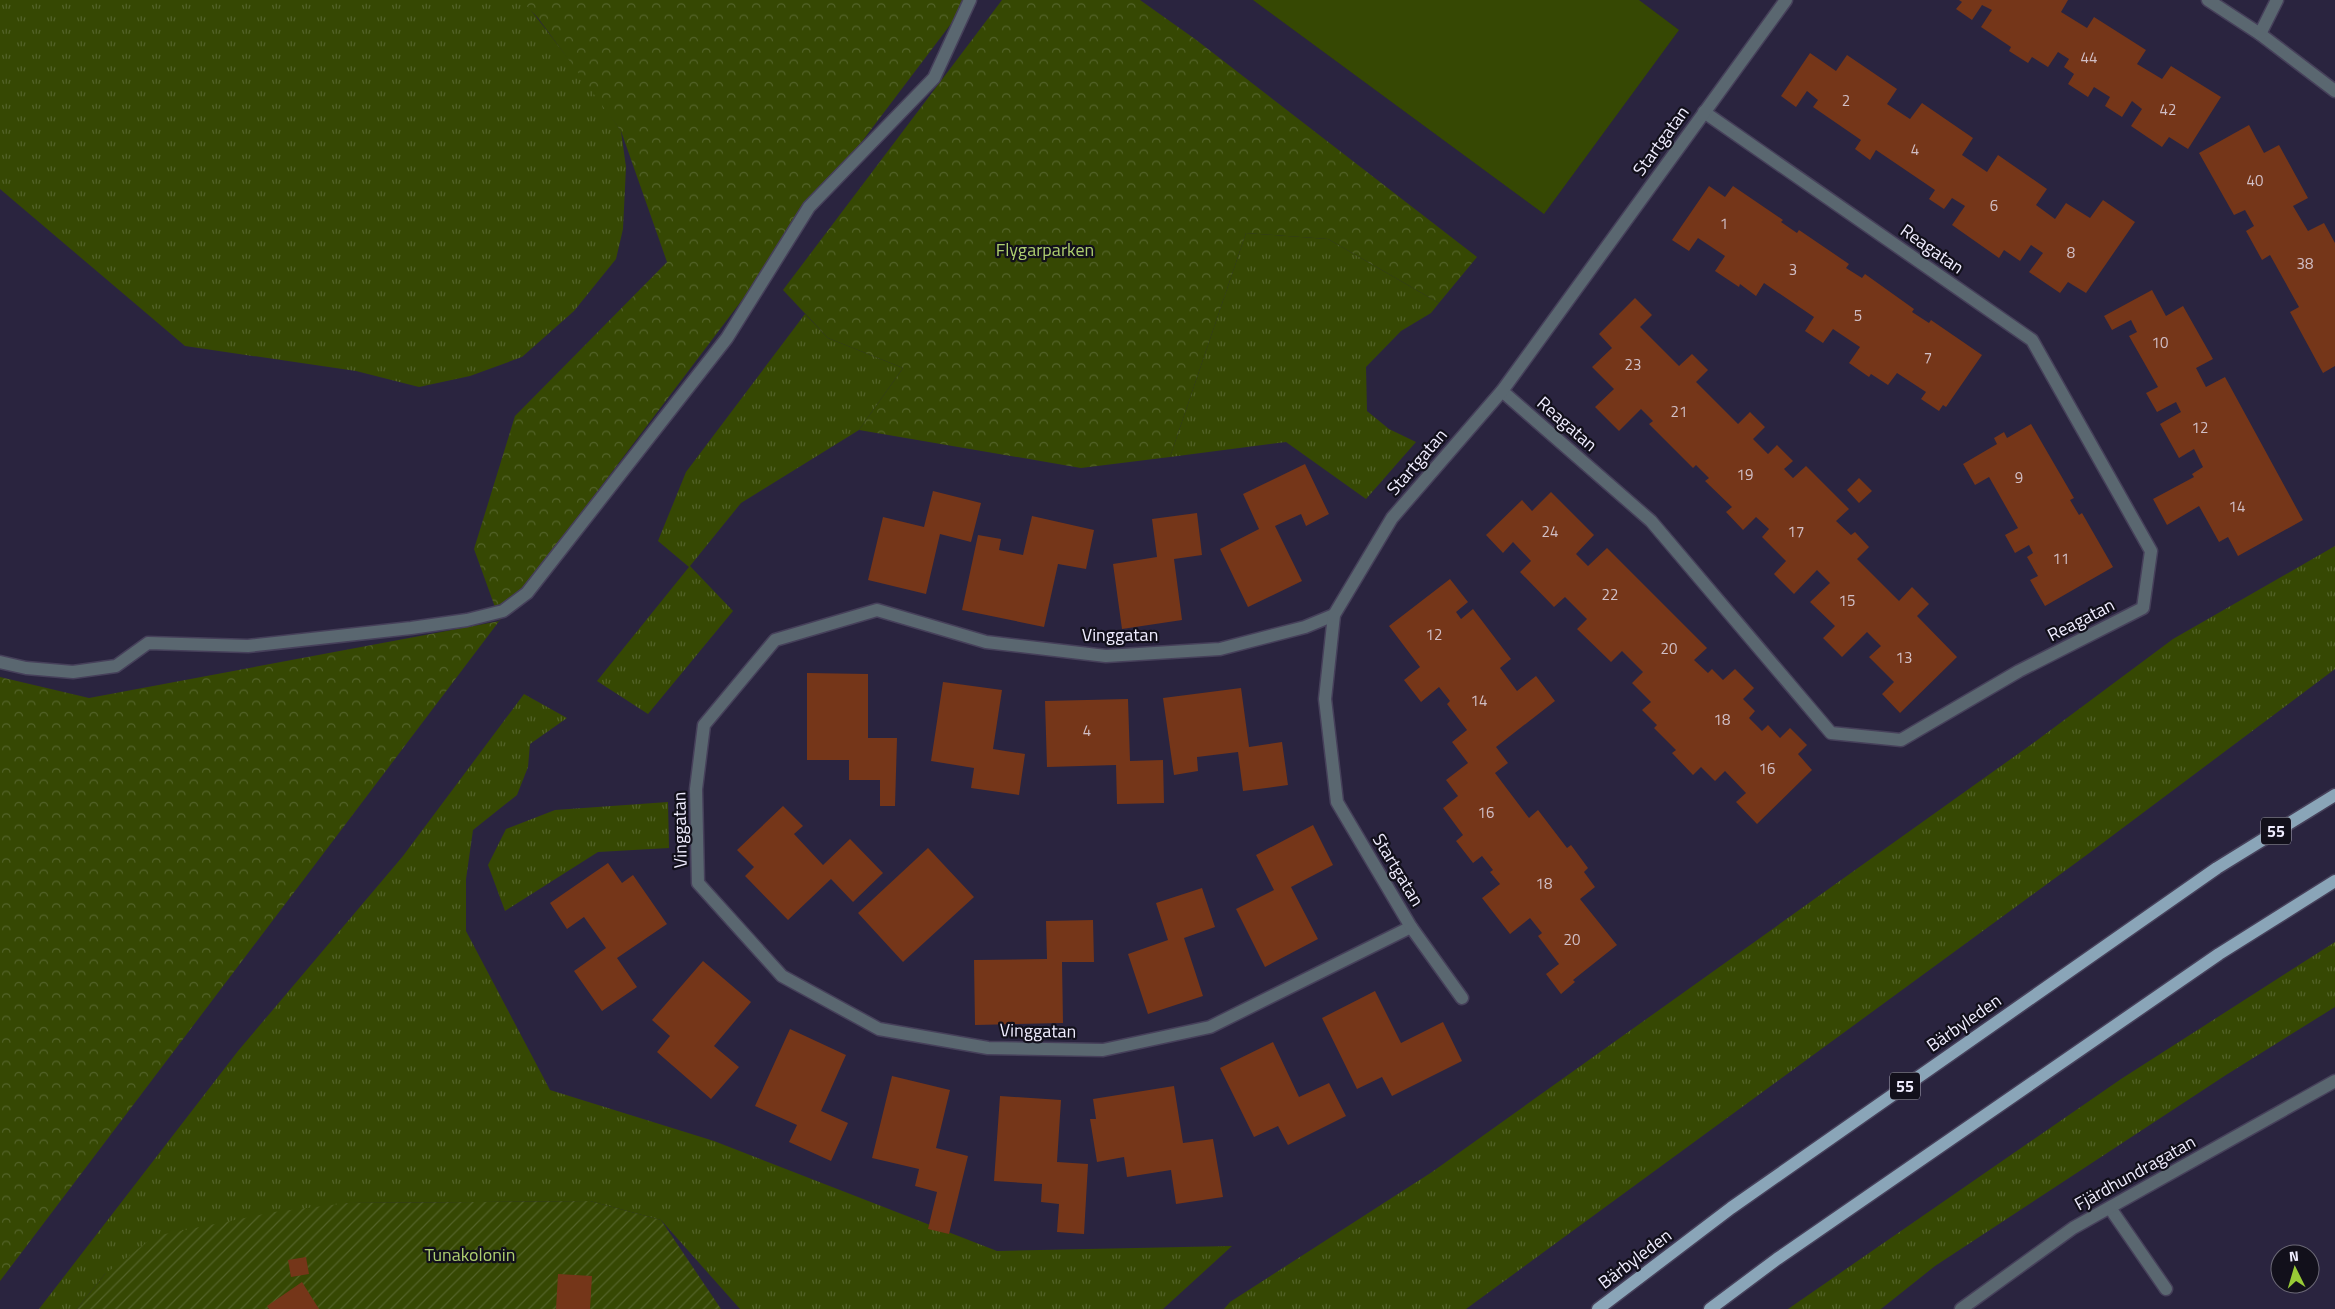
<svg xmlns="http://www.w3.org/2000/svg" width="2335" height="1309" font-family="'Titillium Web',sans-serif">
<defs>
<pattern id="grass-tufts" width="24" height="20" patternUnits="userSpaceOnUse" patternTransform="scale(1.25)"><rect width="24" height="20" fill="#364803"/><path d="M3 7l-1-3M5 7V3M7 7l1-3M15 17l-1-3M17 17v-4M19 17l1-3" fill="none" stroke="#536329"/></pattern>
<pattern id="forest-crowns" width="20" height="18" patternUnits="userSpaceOnUse" patternTransform="scale(1.25)"><rect width="20" height="18" fill="#364803"/><path d="M2 6a3 3 0 1 1 6 0M12 15a3 3 0 1 1 6 0" fill="none" stroke="#536329"/></pattern>
<pattern id="garden-furrows" width="10" height="10" patternUnits="userSpaceOnUse" patternTransform="scale(1.25)"><rect width="10" height="10" fill="#364803"/><path d="M-1 1l2-2M0 10L10 0M9 11l2-2" fill="none" stroke="#536329"/></pattern>
</defs>
<rect width="100%" height="100%" fill="#2a243f"/>
<g fill="url(#grass-tufts)">
<path d="M 0,0 L 523,0 L 592,89 L 621,131 L 626,167 L 623,229 L 616,259 L 574,311 L 522,357 L 470,376 L 419,387 L 356,371 L 185,346 L 0,189 Z"/>
<path d="M 1246,233 L 1328,239 L 1439,303 L 1431,313 L 1401,331 L 1366,367 L 1367,411 L 1389,429 L 1416,442 L 1366,499 L 1286,442 L 1170,457 Z"/>
<path d="M 805,314 L 828,338 L 903,368 L 859,430 L 741,503 L 690,566 L 733,611 L 648,714 L 597,681 L 689,567 L 658,541 L 686,472 Z"/>
<path d="M 2335,546 L 2335,669 L 2088,854 L 1466,1309 L 1224,1309 L 1230,1302 L 1432,1172 L 2036,741 L 2173,639 Z"/>
<path d="M 524,694 L 567,718 L 530,744 L 528,767 L 517,795 L 473,830 L 466,879 L 466,931 L 550,1090 L 714,1141 L 997,1251 L 1232,1246 L 1163,1309 L 740,1309 L 661,1220 L 590,1201 L 348,1203 L 105,1274 L 77,1309 L 39,1309 L 238,1051 L 403,856 Z"/>
<path d="M 668,802 L 669,848 L 598,852 L 505,911 L 488,865 L 506,829 L 555,810 Z"/>
<path d="M 2335,942 L 2335,1007 L 2226,1075 L 1935,1266 L 1881,1309 L 1788,1309 L 2121,1079 Z"/>
</g>
<g fill="url(#forest-crowns)">
<path d="M 521,0 L 969,0 L 0,1281 L 0,677 L 89,698 L 500,621 L 474,549 L 515,416 L 667,262 L 621,131 L 538,18 Z"/>
<path d="M 1002,0 L 1140,0 L 1195,39 L 1477,257 L 1439,303 L 1328,239 L 1246,233 L 1170,457 L 1081,468 L 859,430 L 903,368 L 828,338 L 783,290 Z"/>
</g>
<path fill="url(#garden-furrows)" d="M 590,1201 L 661,1220 L 721,1309 L 77,1309 L 105,1274 L 155,1236 L 274,1212 L 348,1203 Z"/>
<path fill="#364803" d="M 1253,0 L 1639,0 L 1679,30 L 1544,214 Z"/>
<g fill="#753619">
<path d="M 1959,0 L 2068,0 L 2061,12 L 2087,28 L 2094,17 L 2146,50 L 2137,64 L 2162,79 L 2171,66 L 2221,97 L 2188,149 L 2169,137 L 2162,147 L 2131,126 L 2142,109 L 2132,101 L 2122,117 L 2105,106 L 2110,97 L 2094,87 L 2088,97 L 2068,84 L 2074,74 L 2064,67 L 2069,59 L 2058,52 L 2048,67 L 2032,57 L 2028,63 L 2009,51 L 2011,47 L 1981,27 L 1992,10 L 1982,5 L 1972,20 L 1956,9 L 1962,2 Z"/>
<path d="M 1810,53 L 1836,71 L 1847,55 L 1897,89 L 1887,104 L 1910,119 L 1922,103 L 1973,138 L 1962,155 L 1987,172 L 1998,155 L 2047,189 L 2036,205 L 2055,219 L 2066,203 L 2090,218 L 2103,200 L 2135,222 L 2086,293 L 2068,282 L 2060,293 L 2029,272 L 2043,253 L 2031,245 L 2020,261 L 2004,250 L 1999,258 L 1952,225 L 1965,206 L 1952,198 L 1944,209 L 1929,199 L 1935,190 L 1876,150 L 1870,160 L 1855,149 L 1861,140 L 1813,107 L 1818,100 L 1807,91 L 1796,107 L 1781,96 Z"/>
<path d="M 2249,125 L 2264,153 L 2279,145 L 2308,198 L 2293,206 L 2308,231 L 2324,223 L 2335,243 L 2335,366 L 2323,373 L 2290,312 L 2299,307 L 2270,255 L 2262,260 L 2246,231 L 2254,226 L 2245,210 L 2234,215 L 2199,153 Z"/>
<path d="M 1709,186 L 1725,197 L 1733,186 L 1783,220 L 1781,222 L 1797,233 L 1799,230 L 1849,264 L 1846,268 L 1862,278 L 1865,274 L 1914,309 L 1912,312 L 1929,323 L 1931,320 L 1982,355 L 1946,407 L 1943,405 L 1939,411 L 1921,399 L 1926,392 L 1897,373 L 1888,385 L 1871,374 L 1869,377 L 1849,363 L 1860,347 L 1833,329 L 1823,343 L 1805,331 L 1814,317 L 1764,283 L 1756,296 L 1740,284 L 1739,287 L 1715,271 L 1725,256 L 1698,238 L 1689,251 L 1672,240 Z"/>
<path d="M 2152,290 L 2166,316 L 2183,306 L 2213,359 L 2196,368 L 2206,387 L 2225,377 L 2303,520 L 2238,556 L 2228,537 L 2219,542 L 2199,506 L 2167,525 L 2153,499 L 2194,477 L 2192,474 L 2203,467 L 2194,449 L 2179,458 L 2160,424 L 2181,412 L 2176,402 L 2157,412 L 2146,393 L 2158,387 L 2129,336 L 2137,332 L 2131,320 L 2112,330 L 2104,316 Z"/>
<path d="M 1635,298 L 1652,315 L 1640,327 L 1679,366 L 1692,354 L 1708,370 L 1696,382 L 1738,424 L 1750,412 L 1765,427 L 1753,439 L 1768,454 L 1777,445 L 1793,461 L 1784,469 L 1793,478 L 1806,466 L 1849,509 L 1836,521 L 1851,535 L 1855,532 L 1869,547 L 1857,559 L 1899,601 L 1912,587 L 1929,604 L 1917,616 L 1957,657 L 1900,713 L 1882,694 L 1894,682 L 1869,657 L 1881,646 L 1867,632 L 1842,657 L 1823,638 L 1835,626 L 1810,602 L 1830,583 L 1817,570 L 1794,594 L 1774,574 L 1786,561 L 1762,537 L 1769,529 L 1756,517 L 1743,530 L 1726,512 L 1732,507 L 1705,481 L 1709,478 L 1696,465 L 1693,468 L 1649,424 L 1653,421 L 1641,409 L 1619,431 L 1595,407 L 1614,389 L 1592,367 L 1612,348 L 1599,334 Z"/>
<path d="M 2031,424 L 2074,498 L 2070,500 L 2079,515 L 2082,513 L 2113,567 L 2045,606 L 2030,580 L 2038,576 L 2027,557 L 2033,553 L 2029,545 L 2015,553 L 2005,535 L 2018,528 L 1989,477 L 1975,485 L 1963,464 L 1997,444 L 1994,438 L 2004,432 L 2007,438 Z"/>
<path d="M 1305,464 L 1329,514 L 1306,526 L 1301,514 L 1275,526 L 1302,581 L 1248,607 L 1220,549 L 1259,529 L 1243,494 Z"/>
<path d="M 1859,478 L 1872,491 L 1859,503 L 1847,490 Z"/>
<path d="M 933,491 L 981,503 L 971,542 L 940,534 L 926,594 L 868,580 L 883,517 L 924,527 Z"/>
<path d="M 1551,492 L 1594,535 L 1576,554 L 1588,566 L 1607,548 L 1707,648 L 1694,660 L 1708,673 L 1712,669 L 1723,680 L 1735,669 L 1754,688 L 1743,699 L 1755,711 L 1749,718 L 1762,731 L 1768,725 L 1780,738 L 1790,728 L 1807,745 L 1798,754 L 1812,770 L 1757,824 L 1736,802 L 1746,793 L 1725,771 L 1715,781 L 1701,767 L 1693,775 L 1672,753 L 1676,750 L 1654,728 L 1657,725 L 1642,710 L 1651,702 L 1632,683 L 1643,672 L 1622,651 L 1611,662 L 1577,629 L 1587,619 L 1565,597 L 1554,607 L 1520,572 L 1531,561 L 1513,542 L 1503,553 L 1486,535 L 1522,500 L 1532,511 Z"/>
<path d="M 1197,513 L 1202,555 L 1174,559 L 1182,620 L 1122,629 L 1113,564 L 1157,557 L 1152,519 Z"/>
<path d="M 1032,516 L 1094,530 L 1086,569 L 1058,564 L 1044,627 L 962,610 L 978,535 L 1001,539 L 999,550 L 1023,555 Z"/>
<path d="M 1450,579 L 1468,602 L 1456,612 L 1461,619 L 1473,609 L 1511,659 L 1500,668 L 1517,691 L 1536,676 L 1555,701 L 1496,747 L 1508,763 L 1495,773 L 1529,818 L 1538,810 L 1567,848 L 1571,845 L 1588,868 L 1584,872 L 1595,887 L 1580,899 L 1617,945 L 1573,980 L 1575,982 L 1561,994 L 1546,974 L 1559,964 L 1538,936 L 1542,933 L 1530,918 L 1510,934 L 1482,898 L 1500,884 L 1490,872 L 1493,870 L 1482,856 L 1473,863 L 1456,841 L 1463,835 L 1443,808 L 1458,796 L 1446,780 L 1468,763 L 1452,742 L 1467,730 L 1447,704 L 1450,701 L 1439,687 L 1421,702 L 1404,680 L 1420,667 L 1389,626 Z"/>
<path d="M 807,673 L 868,674 L 868,738 L 897,738 L 895,806 L 880,806 L 880,780 L 849,780 L 849,760 L 807,760 Z"/>
<path d="M 943,682 L 1002,690 L 993,749 L 1025,754 L 1019,795 L 971,788 L 974,768 L 931,761 Z"/>
<path d="M 1241,688 L 1249,747 L 1282,742 L 1288,785 L 1243,791 L 1238,752 L 1197,757 L 1198,771 L 1174,775 L 1163,698 Z"/>
<path d="M 1128,699 L 1130,761 L 1163,760 L 1164,803 L 1117,804 L 1116,765 L 1047,767 L 1045,701 Z"/>
<path d="M 783,806 L 803,826 L 794,834 L 823,865 L 850,839 L 883,873 L 853,902 L 831,879 L 788,920 L 745,876 L 754,867 L 737,850 Z"/>
<path d="M 1313,825 L 1333,865 L 1291,887 L 1318,939 L 1265,967 L 1236,909 L 1274,890 L 1256,855 Z"/>
<path d="M 928,848 L 974,897 L 903,962 L 858,913 Z"/>
<path d="M 608,863 L 622,883 L 633,875 L 667,924 L 617,958 L 637,987 L 602,1011 L 574,971 L 606,948 L 584,917 L 567,929 L 550,903 Z"/>
<path d="M 1202,888 L 1215,927 L 1184,938 L 1203,996 L 1148,1014 L 1128,954 L 1168,940 L 1156,903 Z"/>
<path d="M 1093,920 L 1094,962 L 1062,962 L 1063,1023 L 975,1025 L 974,960 L 1047,959 L 1046,921 Z"/>
<path d="M 703,961 L 751,1002 L 714,1046 L 739,1067 L 711,1099 L 657,1052 L 670,1036 L 652,1020 Z"/>
<path d="M 1375,991 L 1401,1043 L 1443,1022 L 1462,1061 L 1392,1096 L 1382,1077 L 1357,1089 L 1322,1018 Z"/>
<path d="M 790,1029 L 846,1055 L 821,1111 L 848,1123 L 831,1161 L 789,1142 L 797,1125 L 755,1106 Z"/>
<path d="M 1273,1042 L 1299,1097 L 1329,1083 L 1346,1116 L 1288,1145 L 1278,1126 L 1254,1137 L 1220,1068 Z"/>
<path d="M 892,1076 L 950,1090 L 936,1148 L 968,1156 L 949,1234 L 928,1229 L 937,1192 L 915,1186 L 919,1169 L 872,1158 Z"/>
<path d="M 1174,1086 L 1183,1143 L 1213,1139 L 1223,1197 L 1176,1204 L 1171,1170 L 1127,1177 L 1124,1157 L 1097,1162 L 1090,1119 L 1096,1119 L 1093,1099 Z"/>
<path d="M 1000,1096 L 1061,1100 L 1057,1162 L 1088,1164 L 1084,1234 L 1057,1232 L 1059,1204 L 1041,1202 L 1042,1184 L 994,1181 Z"/>
<path d="M 306,1257 L 309,1274 L 291,1277 L 288,1260 Z"/>
<path d="M 558,1274 L 592,1276 L 590,1309 L 556,1309 Z"/>
<path d="M 302,1282 L 319,1309 L 269,1309 L 267,1306 Z"/>
</g>
<g fill="none" stroke-linecap="round" stroke-linejoin="round">
<g stroke="#46405a" stroke-width="15">
<g id="service">
<path d="M 0,662 L 26,668 L 73,672 L 116,666 L 148,643 L 248,646 L 411,628 L 467,620 L 503,611 L 527,593 L 727,338 L 809,207 L 934,78 L 970,0"/>
<path d="M 2110,1208 L 2166,1289"/>
</g>
</g>
<g stroke="#46405a" stroke-width="15">
<g id="minor">
<path d="M 2208,0 L 2260,34 L 2335,91"/>
<path d="M 2260,34 L 2277,0"/>
<path d="M 1502,391 L 1651,521 L 1831,733 L 1901,740 L 2019,671 L 2143,608 L 2151,551 L 2032,340 L 1704,112"/>
<path d="M 1334,615 L 1305,627 L 1220,649 L 1106,656 L 986,642 L 877,610 L 775,640 L 704,725 L 696,789 L 698,883 L 782,976 L 879,1029 L 988,1048 L 1103,1050 L 1210,1027 L 1411,927"/>
<path d="M 1462,998 L 1411,927 L 1337,802 L 1325,699 L 1334,615 L 1392,518 L 1502,391 L 1786,0"/>
<path d="M 1961,1309 L 2073,1228 L 2335,1081"/>
</g>
</g>
<g stroke="#46405a" stroke-width="15">
<g id="primary">
<path d="M 1598,1309 L 1731,1208 L 2217,868 L 2335,795"/>
<path d="M 1710,1309 L 1777,1259 L 2219,954 L 2335,881"/>
</g>
</g>
<use href="#service" stroke="#5a6770" stroke-width="12"/>
<use href="#minor" stroke="#5a6770" stroke-width="12"/>
<use href="#primary" stroke="#8aa5b8" stroke-width="12"/>
</g>
<g text-anchor="middle" stroke-width="4.5" stroke-linejoin="round" paint-order="stroke">
<g font-size="15" fill="#d1bfc6">
<text x="2089" y="63">44</text>
<text x="1846" y="106">2</text>
<text x="2168" y="115">42</text>
<text x="1915" y="155">4</text>
<text x="2255" y="186">40</text>
<text x="1994" y="211">6</text>
<text x="1724" y="229">1</text>
<text x="2071" y="258">8</text>
<text x="2305" y="269">38</text>
<text x="1793" y="275">3</text>
<text x="1858" y="321">5</text>
<text x="2160" y="348">10</text>
<text x="1928" y="363">7</text>
<text x="1633" y="370">23</text>
<text x="1679" y="417">21</text>
<text x="2200" y="433">12</text>
<text x="1745" y="480">19</text>
<text x="2019" y="483">9</text>
<text x="2237" y="512">14</text>
<text x="1550" y="537">24</text>
<text x="1796" y="537">17</text>
<text x="2061" y="564">11</text>
<text x="1610" y="600">22</text>
<text x="1847" y="606">15</text>
<text x="1434" y="640">12</text>
<text x="1669" y="654">20</text>
<text x="1904" y="663">13</text>
<text x="1479" y="706">14</text>
<text x="1722" y="725">18</text>
<text x="1087" y="736">4</text>
<text x="1767" y="774">16</text>
<text x="1486" y="818">16</text>
<text x="1544" y="889">18</text>
<text x="1572" y="945">20</text>
</g>
<g fill="#12101b" stroke="#adabbb" stroke-width="1">
<rect x="2261" y="817.5" width="30" height="27" rx="4"/>
<rect x="1890" y="1072.5" width="30" height="27" rx="4"/>
</g>
<g font-size="16" font-weight="bold" fill="#f0edff">
<text x="2276" y="837">55</text>
<text x="1905" y="1092">55</text>
</g>
<g font-size="18" fill="#f0edff" stroke="#12101b">
<text transform="translate(1661 141) rotate(-54)" y="6">Startgatan</text>
<text transform="translate(1932 249) rotate(35)" y="6">Reagatan</text>
<text transform="translate(1567 424) rotate(41)" y="6">Reagatan</text>
<text transform="translate(1417 462) rotate(-49)" y="6">Startgatan</text>
<text transform="translate(2081 620) rotate(-27)" y="6">Reagatan</text>
<text x="1120" y="641">Vinggatan</text>
<text transform="translate(680 830) rotate(-91)" y="6">Vinggatan</text>
<text transform="translate(1398 870) rotate(59)" y="6">Startgatan</text>
<text transform="translate(1964 1023) rotate(-35)" y="6">Bärbyleden</text>
<text transform="translate(1038 1031) rotate(1)" y="6">Vinggatan</text>
<text transform="translate(2135 1173) rotate(-29)" y="6">Fjärdhundragatan</text>
<text transform="translate(1635 1259) rotate(-37)" y="6">Bärbyleden</text>
</g>
<g font-size="18" fill="#aecf6f" stroke="#12101b">
<text x="1045" y="256">Flygarparken</text>
<text x="470" y="1261">Tunakolonin</text>
</g>
</g>
<g transform="translate(2295 1269) rotate(355)"><circle r="24" fill="#12101b" stroke="#6b6876"/>
<path d="M0-4L9 19L0 12L-9 19Z" fill="#98cb36"/>
<text y="-8" font-size="14" font-weight="bold" text-anchor="middle" fill="#f0edff">N</text>
</g>
</svg>
